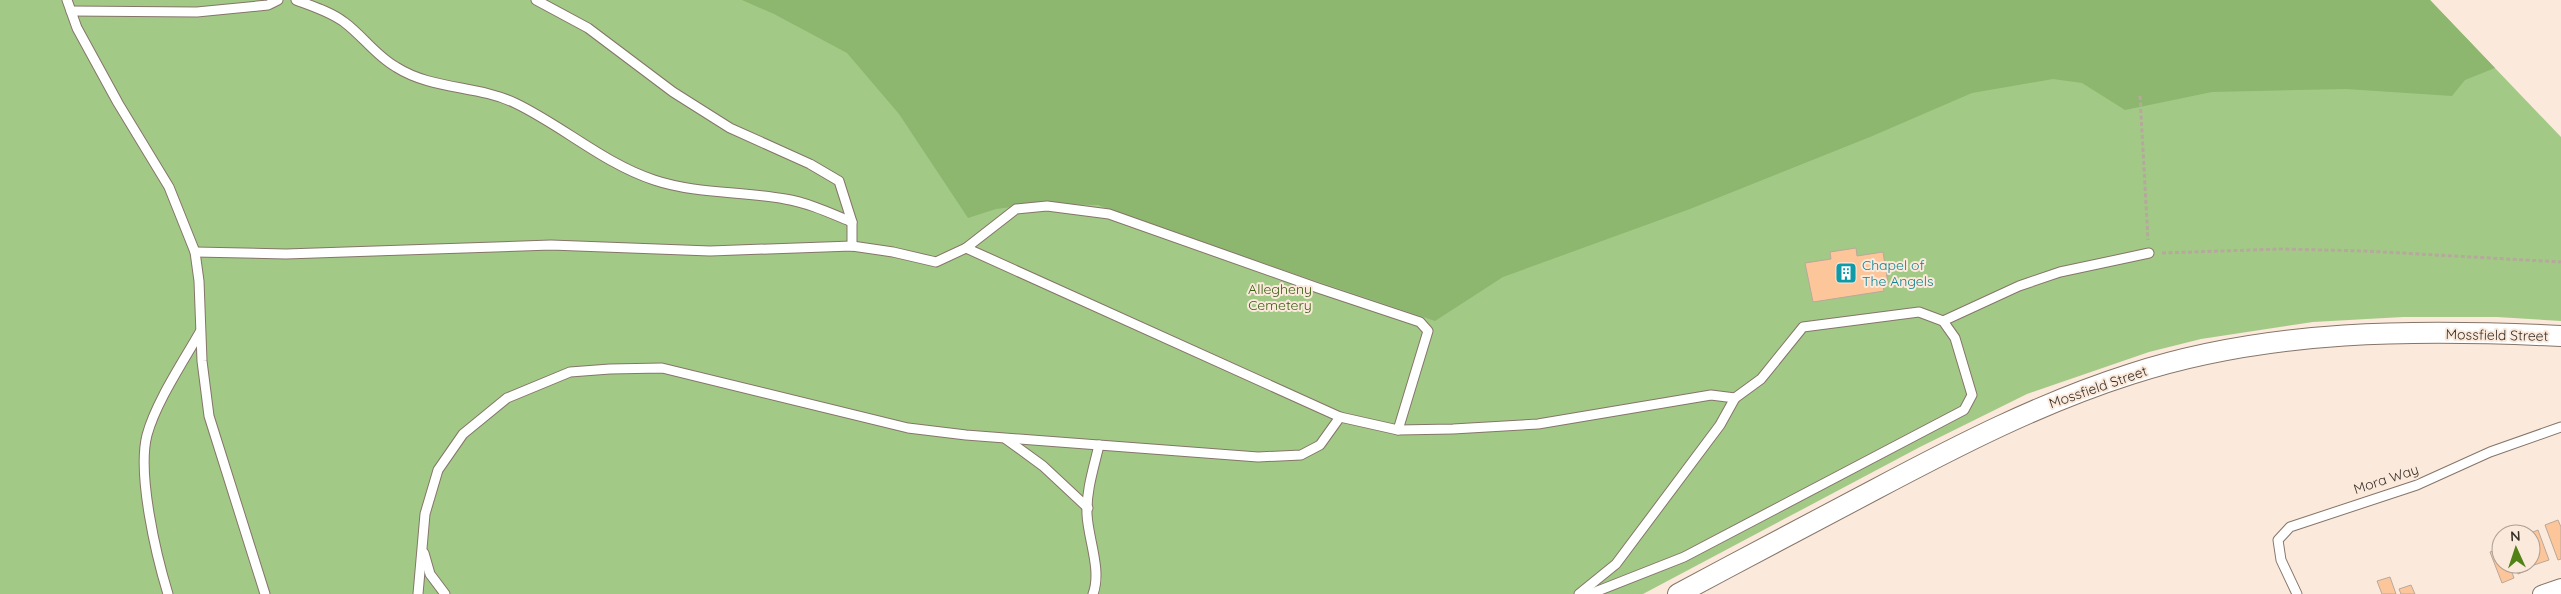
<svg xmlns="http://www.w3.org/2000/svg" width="2561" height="594" font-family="Quicksand,sans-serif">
<rect width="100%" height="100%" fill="#fbe9db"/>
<path fill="#a2ca86" d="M 0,0 L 2430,0 L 2561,137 L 2561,321 L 2497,317 L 2403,317 L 2313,322 L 2201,339 L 2149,352 L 2027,394 L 1920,447 L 1643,594 L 0,594 Z"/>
<path fill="#8db66f" d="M 742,0 L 2430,0 L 2495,68 L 2465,80 L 2452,96 L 2346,89 L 2212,92 L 2125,110 L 2082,83 L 2053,79 L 1972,93 L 1870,137 L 1690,209 L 1503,277 L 1435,321 L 1153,226 L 1098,205 L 1036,204 L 996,209 L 968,218 L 899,114 L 847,53 L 774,14 Z"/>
<g fill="#fdc69a" stroke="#b9a89b">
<path d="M 1856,248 L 1857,256 L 1883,252 L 1888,283 L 1883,284 L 1884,291 L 1813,302 L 1805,263 L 1831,259 L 1830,252 Z"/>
<path d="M 2558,520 L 2561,527 L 2561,559 L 2558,560 L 2545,525 Z"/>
<path d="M 2538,530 L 2549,560 L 2531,566 L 2531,534 L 2528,534 Z"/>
<path d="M 2501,548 L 2501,564 L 2509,564 L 2514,578 L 2502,583 L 2490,552 Z"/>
<path d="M 2514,564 L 2526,564 L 2528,570 L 2518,574 Z"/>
<path d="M 2390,577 L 2396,594 L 2382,594 L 2377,581 Z"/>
<path d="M 2411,585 L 2415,594 L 2401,594 L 2399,589 Z"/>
</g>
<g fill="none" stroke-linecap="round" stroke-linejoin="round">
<g stroke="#857569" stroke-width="11">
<g id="service">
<path d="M 67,0 L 77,28 L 118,103 L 169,187 L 195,252 L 199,281 L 202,361 L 209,416 L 265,594"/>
<path d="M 296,0 C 312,6 331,12 344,22 C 362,35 376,56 396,67 C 432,90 477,85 515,103 C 563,126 603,163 654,180 C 696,194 741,191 785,199 C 809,203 830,213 852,222"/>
<path d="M 536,0 L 588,28 L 673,92 L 730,128 L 810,164 L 839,181 L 852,222 L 852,246"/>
<path d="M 71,11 L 197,12 L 268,5 L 278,0"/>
<path d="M 966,248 L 1016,209 L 1047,206 L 1109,214 L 1318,288 L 1420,322 L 1428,331 L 1398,430"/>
<path d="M 195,252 L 286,254 L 551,245 L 710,251 L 852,246 L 893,252 L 936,262 L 966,248 L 1340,417 L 1398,430 L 1453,429 L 1538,424 L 1711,395 L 1735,398 L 1761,379 L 1803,327 L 1919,312 L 1943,321 L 1955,338 L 1972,395 L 1964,410 L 1684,557 L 1590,594"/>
<path d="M 1943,321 L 2019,286 L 2060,272 L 2149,253"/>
<path d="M 1006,439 L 1043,466 L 1088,508"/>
<path d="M 424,553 L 430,574 L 445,594"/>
<path d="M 168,594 C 156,555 137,474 147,435 C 156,402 183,362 200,332"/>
<path d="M 418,594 L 425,514 L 438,470 L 463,434 L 507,398 L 570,372 L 610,369 L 662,368 L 908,428 L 966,435 L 1258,457 L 1301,455 L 1320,445 L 1340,417"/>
<path d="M 1093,594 C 1102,570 1088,539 1087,514 C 1086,491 1094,467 1099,445"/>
<path d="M 1579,594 L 1616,564 L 1720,425 L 1735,398"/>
<path d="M 2297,594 L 2281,560 L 2278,540 L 2290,527 L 2417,485 L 2490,452 L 2561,427"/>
</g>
</g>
<g stroke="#857569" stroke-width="18">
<path id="minor" d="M 2541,594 L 2561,587"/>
</g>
<g stroke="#857569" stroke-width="22">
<path id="tertiary" d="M 1678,594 C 1743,559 1808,525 1874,490 C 1957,446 2040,403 2131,374 C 2269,329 2418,329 2561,336"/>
</g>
<g stroke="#b6a89c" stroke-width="3" stroke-dasharray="4 2.5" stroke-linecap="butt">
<path d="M 2140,96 L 2148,240"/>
<path d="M 2162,253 L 2281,249 L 2365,251 L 2561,262"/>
</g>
<use href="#service" stroke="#fff" stroke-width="9"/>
<use href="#minor" stroke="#fff" stroke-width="16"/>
<use href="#tertiary" stroke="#fff" stroke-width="20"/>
</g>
<defs>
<g id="building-square" transform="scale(1.125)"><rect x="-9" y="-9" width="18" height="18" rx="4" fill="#0f9aa8" stroke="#fbe9db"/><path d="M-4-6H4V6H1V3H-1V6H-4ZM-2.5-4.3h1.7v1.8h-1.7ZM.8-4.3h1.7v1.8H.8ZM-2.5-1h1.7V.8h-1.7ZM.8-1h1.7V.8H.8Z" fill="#fff"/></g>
</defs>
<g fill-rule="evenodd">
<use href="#building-square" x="1846" y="273"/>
</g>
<g text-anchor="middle" stroke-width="4" stroke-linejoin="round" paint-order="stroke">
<g font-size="14" fill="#0d838f" stroke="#fbe9db" text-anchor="start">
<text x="1862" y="270">Chapel of<tspan x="1862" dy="16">The Angels</tspan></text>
</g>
<g font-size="14" fill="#365b11" stroke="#fbe9db">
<text x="1280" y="294">Allegheny<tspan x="1280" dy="16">Cemetery</tspan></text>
</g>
<g font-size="14" fill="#37302a" stroke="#fbe9db">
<text transform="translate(2497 335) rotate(1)" y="5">Mossfield Street</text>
<text transform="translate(2098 387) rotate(-19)" y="5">Mossfield Street</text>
<text transform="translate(2386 479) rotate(-18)" y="5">Mora Way</text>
</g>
</g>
<g transform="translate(2516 549) rotate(357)"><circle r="24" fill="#fbe9db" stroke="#ad9f94"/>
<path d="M0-4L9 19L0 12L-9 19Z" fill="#508215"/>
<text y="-8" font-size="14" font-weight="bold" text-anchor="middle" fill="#37302a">N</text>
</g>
</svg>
